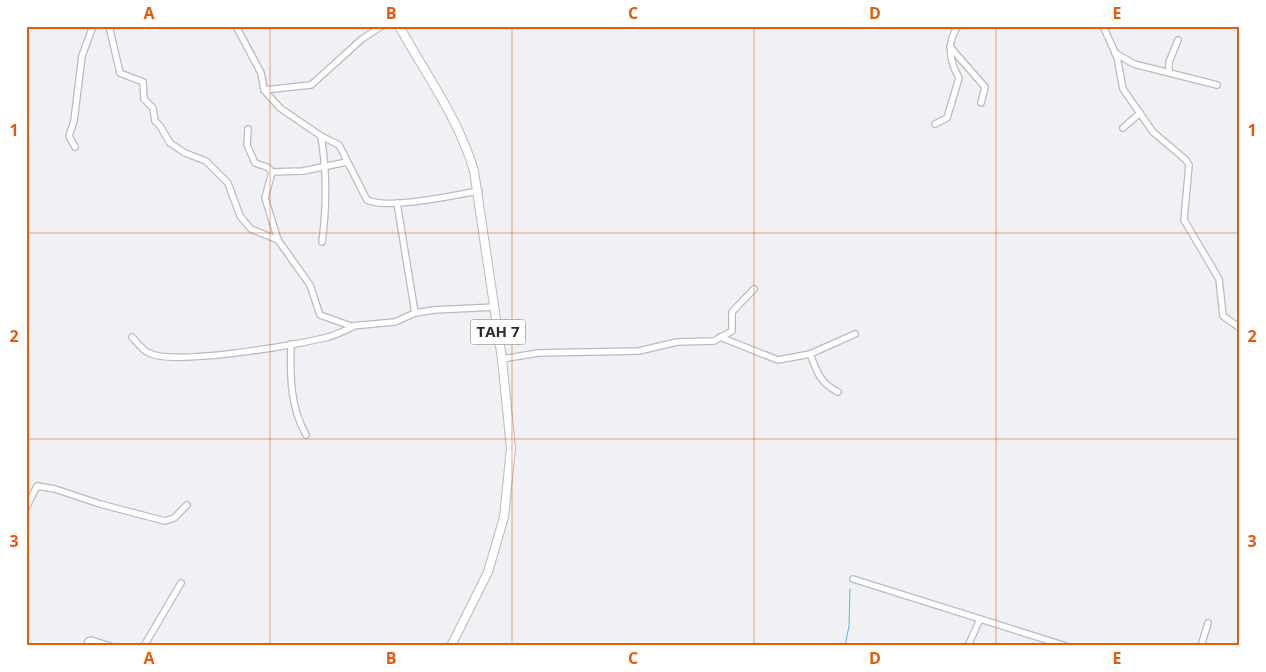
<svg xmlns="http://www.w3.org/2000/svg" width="1266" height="672" font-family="'Open Sans',sans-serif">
<rect width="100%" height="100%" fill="#eff1f4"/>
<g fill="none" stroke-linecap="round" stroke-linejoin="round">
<path stroke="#56b8dd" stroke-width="1" d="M 845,646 L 849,626 L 850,589"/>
<g stroke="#b9bbbe" stroke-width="8">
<g id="minor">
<path d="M 109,26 L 120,73 L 143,82 L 144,99 L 153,108 L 155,121 L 160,126 L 170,143 L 185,153 L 206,161 L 228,183 L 240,216 L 251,229 L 278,240"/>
<path d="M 236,26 L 261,73 L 264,90 L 280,108 L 321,136 L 339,145 L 367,200 C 388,210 454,195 479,191"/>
<path d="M 1103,26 L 1117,57 L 1123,89 L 1153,132 L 1186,160 L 1189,165 L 1184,220 L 1219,279 L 1223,316 L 1240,328"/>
<path d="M 950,47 L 985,87 L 981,103"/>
<path d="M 1115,53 L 1134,64 L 1217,85"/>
<path d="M 1169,71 L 1169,62 L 1178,40"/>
<path d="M 264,90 L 311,85 L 362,39 L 382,26"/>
<path d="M 935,124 L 947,118 L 959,78 C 949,60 946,43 958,26"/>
<path d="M 1123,128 L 1140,113"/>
<path d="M 248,129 L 247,145 L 255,163 L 267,167 L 272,172 L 265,198 L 278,240 L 310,285 L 320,315 L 351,326 L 395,322 L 415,313 L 434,310 L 495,307"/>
<path d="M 321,136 C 327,172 327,205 322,242"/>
<path d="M 75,147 L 69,136 L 74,121 L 82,56 L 93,26"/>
<path d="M 272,172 L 303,171 L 347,162"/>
<path d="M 397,203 L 415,313"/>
<path d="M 132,337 C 137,342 143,351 149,353 C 174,366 298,345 328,337 C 337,335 345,330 353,327"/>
<path d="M 720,337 L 778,360 L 810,354 L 855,334"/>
<path d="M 291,344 C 290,376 290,406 306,435"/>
<path d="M 810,354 C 817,372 820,383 838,392"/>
<path d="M 502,359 L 538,353 L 639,351 L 677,342 L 714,341 L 732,331 L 732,312 L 754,289"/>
<path d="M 26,508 L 37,486 L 55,489 L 100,504 L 165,521 L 174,518 L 187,505"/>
<path d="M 853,579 L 1066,646"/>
<path d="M 87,646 L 88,641 L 91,640 L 110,646"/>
<path d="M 144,646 L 181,583"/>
<path d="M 968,646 L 980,619"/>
<path d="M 1201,646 L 1208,623"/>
</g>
</g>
<g stroke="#b9bbbe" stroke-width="10">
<path id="highway" d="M 399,26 C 425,73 459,119 474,171 L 502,359 L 511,448 L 504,517 L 488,572 L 451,646"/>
</g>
<use href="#minor" stroke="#fff" stroke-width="5.5"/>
<use href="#highway" stroke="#fff" stroke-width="8"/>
</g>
<path fill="none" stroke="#e8590c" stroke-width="1" stroke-opacity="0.55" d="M 270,26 L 270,646M 512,26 L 512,646M 754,26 L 754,646M 996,26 L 996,646M 26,233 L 1240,233M 26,439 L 1240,439"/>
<g text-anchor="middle" stroke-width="4.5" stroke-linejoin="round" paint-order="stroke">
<rect fill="#fff" stroke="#6a6a6b" stroke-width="1" x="470.5" y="319.5" width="55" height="25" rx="4"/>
<g font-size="15" font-weight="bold" fill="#2a2a2c">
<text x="498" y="337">TAH 7</text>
</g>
</g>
<rect width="1266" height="672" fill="none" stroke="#ffffff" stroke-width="55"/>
<rect x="28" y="28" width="1210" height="616" fill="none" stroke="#e8590c" stroke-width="2"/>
<g font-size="16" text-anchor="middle" font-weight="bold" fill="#e8590c">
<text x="149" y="19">A</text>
<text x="391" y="19">B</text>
<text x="633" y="19">C</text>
<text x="875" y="19">D</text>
<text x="1117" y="19">E</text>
<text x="14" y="136">1</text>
<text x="1252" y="136">1</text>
<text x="14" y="342">2</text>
<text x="1252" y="342">2</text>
<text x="14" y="547">3</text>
<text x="1252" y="547">3</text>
<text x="149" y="664">A</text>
<text x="391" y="664">B</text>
<text x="633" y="664">C</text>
<text x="875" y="664">D</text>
<text x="1117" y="664">E</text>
</g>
</svg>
